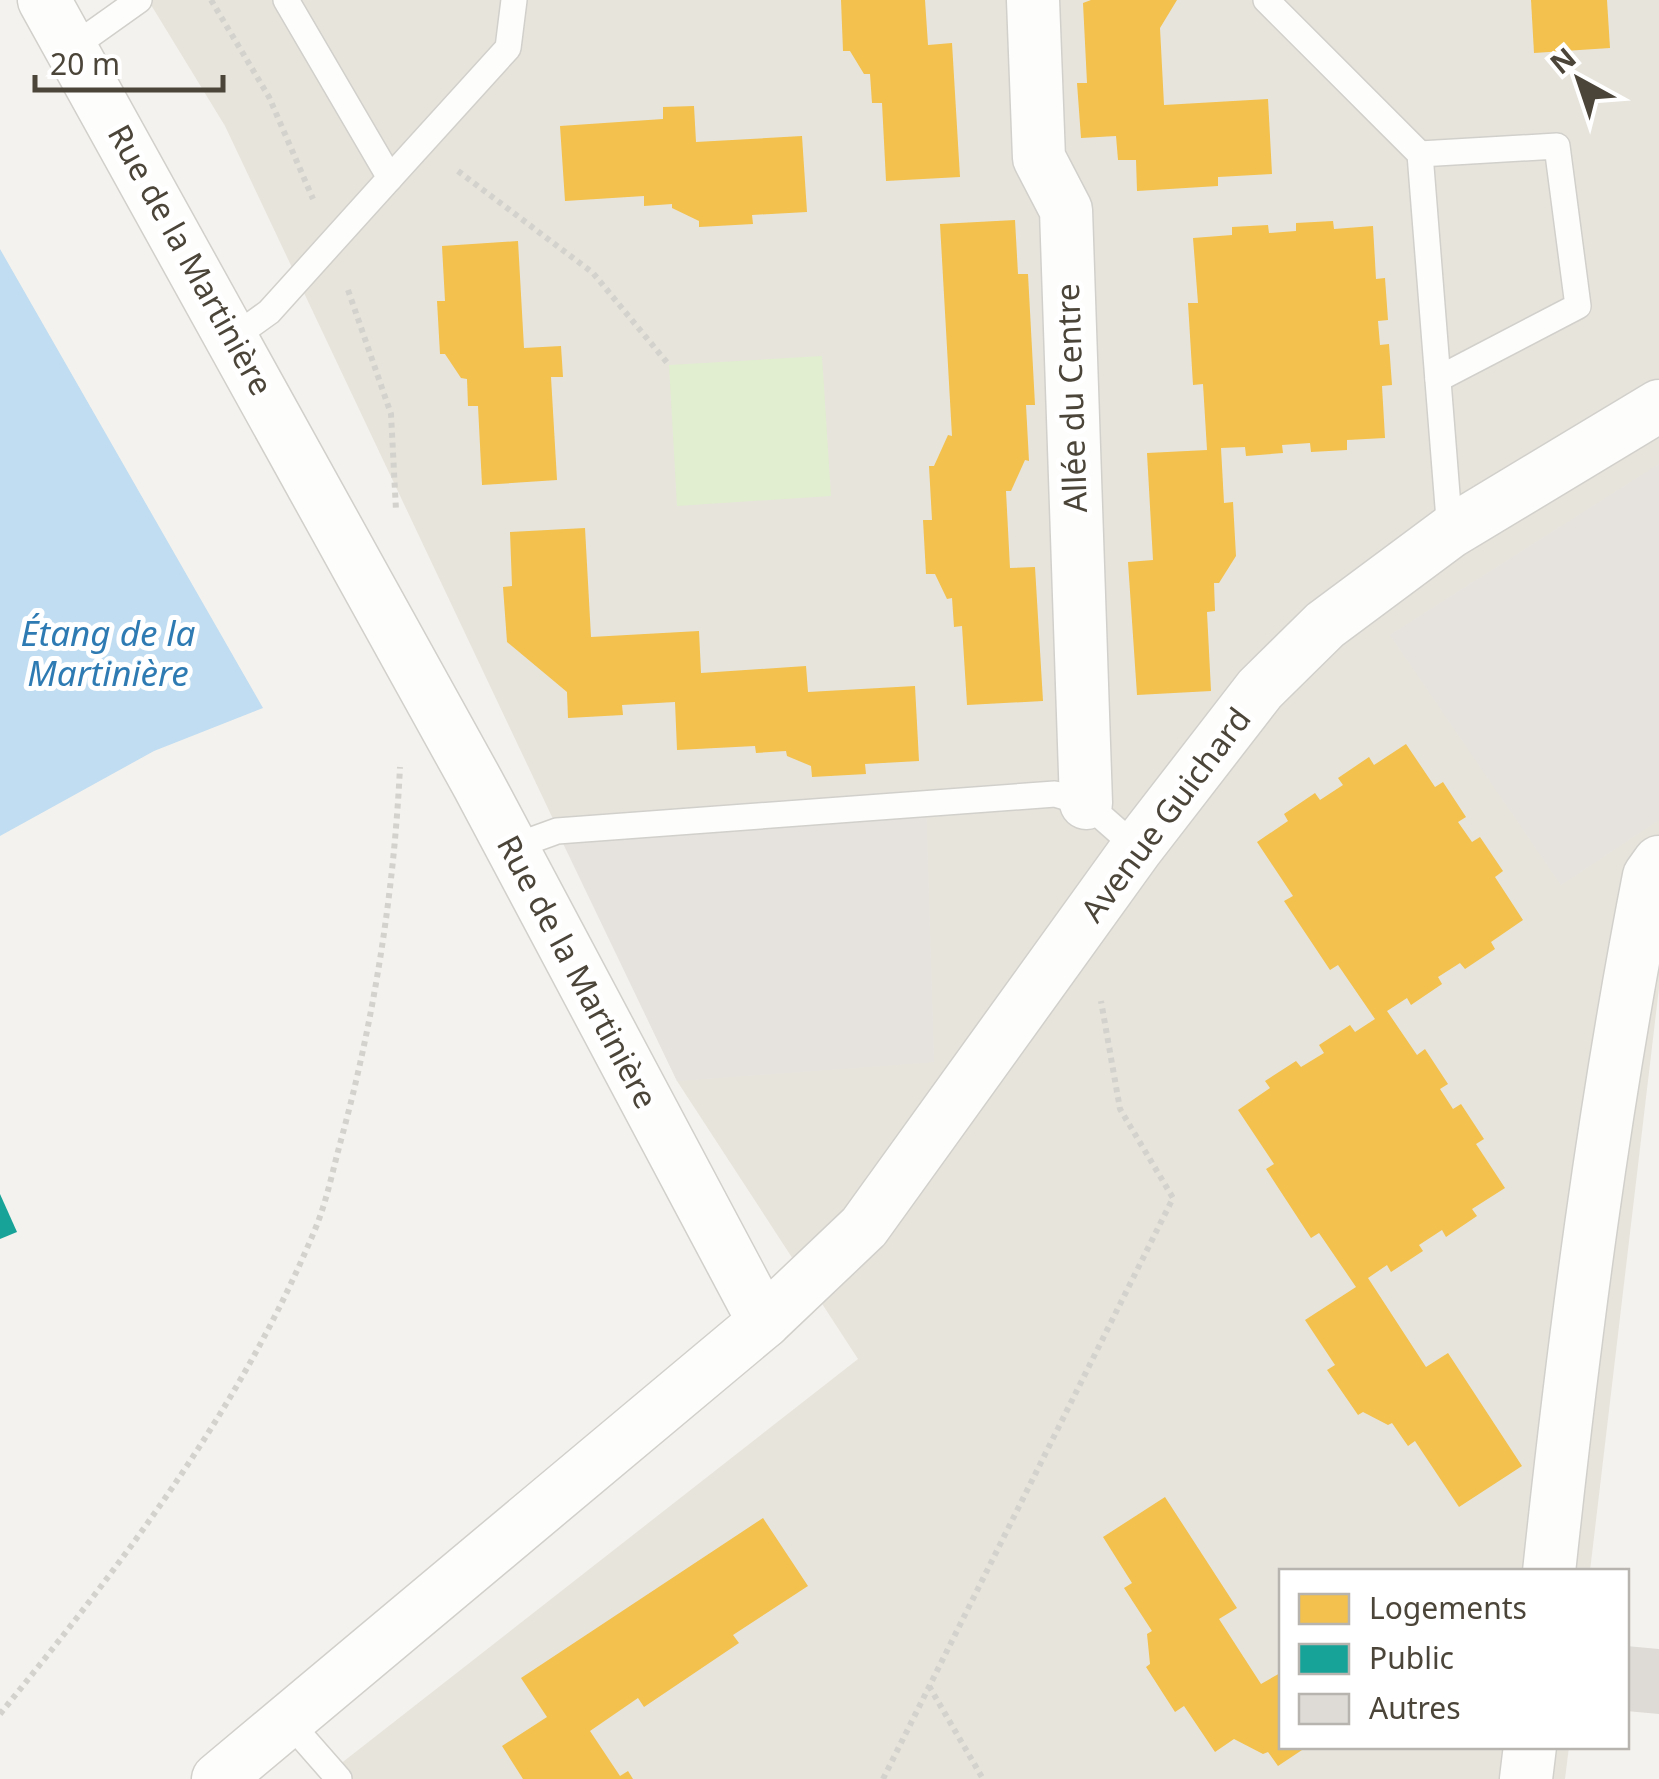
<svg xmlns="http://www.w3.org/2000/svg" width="1659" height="1779" font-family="'Noto Sans',sans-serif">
<rect width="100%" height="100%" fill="#f4f2ee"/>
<path fill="#e7e4dc" d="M 148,0 L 1659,0 L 1659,988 L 1590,1571 L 1282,1572 L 1282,1746 L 1569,1747 L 1565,1779 L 321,1779 L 858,1359 L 677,1081 L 225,126 Z"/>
<path fill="#e1eecf" d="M 822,356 L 831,496 L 677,506 L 669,365 Z"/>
<g fill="#e6e3df">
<path d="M 1659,464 L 1659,820 L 1561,885 L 1390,635 Z"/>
<path d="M 926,803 L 934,1062 L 677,1081 L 557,831 Z"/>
</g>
<path fill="#c0ddf1" d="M 0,249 L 263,708 L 154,751 L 0,836 Z"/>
<g fill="#f2c14e">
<path d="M 841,0 L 925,0 L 928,45 L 952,43 L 960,177 L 886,181 L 882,103 L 872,103 L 870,74 L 864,74 L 850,51 L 843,51 Z"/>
<path d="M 1091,0 L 1177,0 L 1160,28 L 1164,105 L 1268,99 L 1272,174 L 1218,177 L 1218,186 L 1137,191 L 1136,160 L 1118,160 L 1116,136 L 1081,138 L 1077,83 L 1087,83 L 1083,3 Z"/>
<path d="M 1531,0 L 1607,0 L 1610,48 L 1534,53 Z"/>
<path d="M 694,106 L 696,142 L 802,136 L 807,212 L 752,215 L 753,224 L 699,227 L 699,221 L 672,208 L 672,204 L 644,206 L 644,196 L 565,201 L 560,126 L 663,119 L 663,107 Z"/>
<path d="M 1015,220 L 1018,274 L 1028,274 L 1035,405 L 1026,405 L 1029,461 L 1025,460 L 1011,491 L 1006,491 L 1010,568 L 1035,567 L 1043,701 L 967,705 L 962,626 L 954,627 L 952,598 L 947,599 L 935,574 L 926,574 L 923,520 L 932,520 L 929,466 L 934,466 L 948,435 L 952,436 L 940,224 Z"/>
<path d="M 1333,221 L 1334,229 L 1373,226 L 1376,279 L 1385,278 L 1388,320 L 1378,321 L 1380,345 L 1389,344 L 1392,385 L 1382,386 L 1385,438 L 1347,440 L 1347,450 L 1311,452 L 1310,443 L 1282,445 L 1283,453 L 1246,456 L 1245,447 L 1221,448 L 1224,503 L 1233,502 L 1236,556 L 1219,583 L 1214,583 L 1215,611 L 1207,612 L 1211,691 L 1137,695 L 1128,562 L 1153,560 L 1147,453 L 1207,450 L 1203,384 L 1193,385 L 1188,303 L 1198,303 L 1193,238 L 1232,235 L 1232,227 L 1268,225 L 1269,233 L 1296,231 L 1296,223 Z"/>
<path d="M 518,241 L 524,348 L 561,346 L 563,377 L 551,377 L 557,480 L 482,485 L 478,406 L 468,406 L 467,379 L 461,378 L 445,354 L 440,354 L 437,301 L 445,301 L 442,246 Z"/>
<path d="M 585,528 L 591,637 L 699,631 L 701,673 L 806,666 L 808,692 L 915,686 L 919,761 L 865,764 L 866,774 L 812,777 L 811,766 L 787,756 L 786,751 L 756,753 L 755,746 L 677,750 L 675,702 L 622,705 L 623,715 L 568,718 L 567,692 L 507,642 L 503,587 L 512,586 L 510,532 Z"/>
<path d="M 1406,744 L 1435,787 L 1443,782 L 1466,817 L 1458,822 L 1472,842 L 1480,837 L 1503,871 L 1495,877 L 1523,920 L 1491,942 L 1495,949 L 1465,969 L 1460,963 L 1438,977 L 1442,984 L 1411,1005 L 1407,998 L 1387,1011 L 1417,1055 L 1425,1049 L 1448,1084 L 1440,1089 L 1453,1109 L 1461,1104 L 1484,1139 L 1476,1144 L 1505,1188 L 1472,1209 L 1477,1216 L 1446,1237 L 1442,1230 L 1419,1245 L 1423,1251 L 1391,1272 L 1387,1265 L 1368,1278 L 1426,1367 L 1448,1353 L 1522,1466 L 1459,1507 L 1415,1441 L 1408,1446 L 1392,1423 L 1388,1425 L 1363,1412 L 1358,1415 L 1327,1370 L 1335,1365 L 1305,1320 L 1356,1287 L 1319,1233 L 1311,1238 L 1266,1169 L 1274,1164 L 1238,1110 L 1270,1088 L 1265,1081 L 1296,1061 L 1301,1067 L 1324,1053 L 1319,1045 L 1350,1025 L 1355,1032 L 1375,1019 L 1338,965 L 1330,970 L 1284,901 L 1293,896 L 1257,842 L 1288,821 L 1284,814 L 1315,793 L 1320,800 L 1343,785 L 1338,778 L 1369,757 L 1374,765 Z"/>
<path d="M 1165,1497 L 1237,1608 L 1219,1619 L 1261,1684 L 1282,1672 L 1282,1746 L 1308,1746 L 1278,1766 L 1268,1752 L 1263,1754 L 1234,1739 L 1215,1752 L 1184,1706 L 1175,1712 L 1146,1667 L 1150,1664 L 1147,1634 L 1152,1631 L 1124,1588 L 1132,1583 L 1103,1537 Z"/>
<path d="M 763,1518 L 808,1586 L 733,1635 L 739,1643 L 644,1707 L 638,1698 L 590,1731 L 620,1776 L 628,1771 L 633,1779 L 523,1779 L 502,1746 L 547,1717 L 521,1678 Z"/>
</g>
<path fill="#17a398" d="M 0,1194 L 17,1232 L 0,1239 Z"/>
<path fill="#dedbd6" d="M 1626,1646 L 1659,1649 L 1659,1714 L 1626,1711 Z"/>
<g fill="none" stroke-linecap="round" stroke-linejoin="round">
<g stroke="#d2d0cb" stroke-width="28">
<g id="lane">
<path d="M 1266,0 L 1420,154 L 1450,532"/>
<path d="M 73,47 L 139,0"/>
<path d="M 1420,154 L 1557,146 L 1578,306 L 1438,379"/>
<path d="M 390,178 L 508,48 L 514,0"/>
<path d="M 233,338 L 269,312 L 390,178 L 286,0"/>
<path d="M 510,848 L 557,831 L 1055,794 L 1086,803 L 1137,848"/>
<path d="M 289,1722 L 339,1779"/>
</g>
</g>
<g stroke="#d2d0cb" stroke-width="55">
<g id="street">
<path d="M 44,0 L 478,784 L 764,1322 L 218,1779"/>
<path d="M 1033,0 L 1039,158 L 1066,210 L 1086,803"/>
<path d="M 764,1322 L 864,1227 L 1137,848 L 1260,689 L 1325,625 L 1450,532 L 1659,406"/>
<path d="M 1549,1572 C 1574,1338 1604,1106 1649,876 L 1659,862"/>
<path d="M 1526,1779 L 1530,1746"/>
</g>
</g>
<g stroke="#d3d2cc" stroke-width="6" stroke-dasharray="5 5" stroke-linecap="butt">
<path d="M 211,0 L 269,97 L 313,199"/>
<path d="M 458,171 L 593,273 L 669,365"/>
<path d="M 348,290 L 391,414 L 396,510"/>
<path d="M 929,1686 L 983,1779"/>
<path d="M 0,1714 C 123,1563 241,1409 316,1227 C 327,1200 333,1169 341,1140 C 374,1020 394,892 400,767"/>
<path d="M 883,1779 L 1173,1198 L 1120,1109 L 1101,1001"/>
</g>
<use href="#lane" stroke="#fdfdfc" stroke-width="25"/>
<use href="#street" stroke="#fdfdfc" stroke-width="52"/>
</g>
<g text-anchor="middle" stroke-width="10" stroke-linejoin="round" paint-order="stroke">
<g font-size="32" fill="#4b4439" stroke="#fff">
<text transform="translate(190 260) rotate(61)" y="11">Rue de la Martinière</text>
<text transform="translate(1072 398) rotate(-92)" y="11">Allée du Centre</text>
<text transform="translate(1166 815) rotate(-53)" y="11">Avenue Guichard</text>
<text transform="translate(577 972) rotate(62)" y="11">Rue de la Martinière</text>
</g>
<g font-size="35" font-style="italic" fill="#2e7ab2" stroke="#fff">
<text x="108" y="646">Étang de la<tspan x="108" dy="40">Martinière</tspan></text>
</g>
</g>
<rect x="1279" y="1569" width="350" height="180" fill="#ffffff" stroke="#b7b4b0" stroke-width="2.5"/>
<rect x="1299" y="1594" width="50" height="30" fill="#f2c14e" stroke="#b7b4b0" stroke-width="2.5"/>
<text x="1369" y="1619" font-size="30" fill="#4b4439">Logements</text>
<rect x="1299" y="1644" width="50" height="30" fill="#17a398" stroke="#b7b4b0" stroke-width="2.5"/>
<text x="1369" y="1669" font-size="30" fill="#4b4439">Public</text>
<rect x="1299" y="1694" width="50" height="30" fill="#dedbd6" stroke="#b7b4b0" stroke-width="2.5"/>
<text x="1369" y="1719" font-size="30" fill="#4b4439">Autres</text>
<g transform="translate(1579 80) rotate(320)" stroke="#ffffff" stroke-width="8" paint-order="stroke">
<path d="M0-8L18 38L0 25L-18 38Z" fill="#4b4439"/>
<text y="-15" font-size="28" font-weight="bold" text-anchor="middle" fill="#4b4439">N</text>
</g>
<path d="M35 75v15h188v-15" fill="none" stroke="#4b4439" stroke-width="5"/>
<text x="50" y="75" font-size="30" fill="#4b4439" stroke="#ffffff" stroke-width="8" paint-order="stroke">20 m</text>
</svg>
